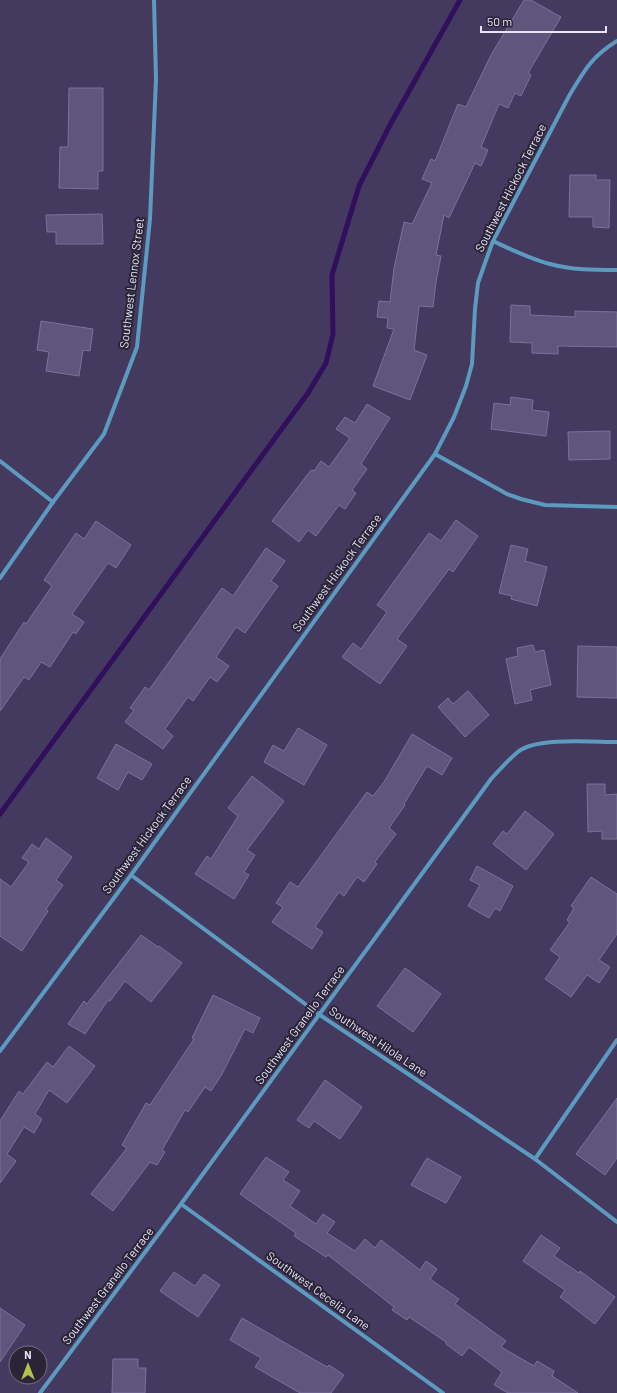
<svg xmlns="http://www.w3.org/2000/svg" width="617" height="1393" font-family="Barlow,sans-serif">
<rect width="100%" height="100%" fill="#443a5f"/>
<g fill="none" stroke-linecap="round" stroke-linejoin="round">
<path stroke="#300f5d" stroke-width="5" d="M 0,814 L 308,393 L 326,363 L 333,334 L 332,275 L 359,186 L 390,125 L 460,0"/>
</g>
<g fill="#60557d" stroke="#7b719a">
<path d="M 524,0 L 531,0 L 561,17 L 528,73 L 531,75 L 521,96 L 515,93 L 508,108 L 499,104 L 481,147 L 488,150 L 481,166 L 475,163 L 449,218 L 444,215 L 436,255 L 441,256 L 436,282 L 433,307 L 419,306 L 414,350 L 427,355 L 410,400 L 373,386 L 394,329 L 387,328 L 388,318 L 377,317 L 379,301 L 390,302 L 394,268 L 404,222 L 412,224 L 432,183 L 422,179 L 431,159 L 435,161 L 458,104 L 466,107 L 491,55 Z"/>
<path d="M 69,88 L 103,88 L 103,171 L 98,171 L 98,189 L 59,188 L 60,147 L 68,147 Z"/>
<path d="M 570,175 L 596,175 L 596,180 L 610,180 L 609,228 L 593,227 L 593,217 L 569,217 Z"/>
<path d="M 102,214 L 103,244 L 56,244 L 56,232 L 47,232 L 46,215 Z"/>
<path d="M 511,305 L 530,306 L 530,315 L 575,317 L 575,311 L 617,312 L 617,347 L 558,346 L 558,354 L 532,353 L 532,343 L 510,342 Z"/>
<path d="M 41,321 L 93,329 L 90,351 L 83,350 L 79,376 L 46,371 L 49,352 L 37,350 Z"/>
<path d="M 511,397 L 533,400 L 532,410 L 549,412 L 546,436 L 491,429 L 494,403 L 510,405 Z"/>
<path d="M 367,404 L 390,418 L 361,464 L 367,469 L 352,490 L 356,493 L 345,509 L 339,505 L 316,536 L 308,530 L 299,542 L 272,521 L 311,470 L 314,471 L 321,461 L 329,467 L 350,438 L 336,429 L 345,417 L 355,423 Z"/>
<path d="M 610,431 L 610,459 L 569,460 L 568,432 Z"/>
<path d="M 456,520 L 478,536 L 453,572 L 449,569 L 397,639 L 407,646 L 380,684 L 342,657 L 353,643 L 361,649 L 387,612 L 377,605 L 429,533 L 441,541 Z"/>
<path d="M 96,521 L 131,545 L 116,568 L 108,563 L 72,614 L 84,622 L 76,634 L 73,632 L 50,667 L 41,662 L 29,680 L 24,677 L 0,711 L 0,659 L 24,622 L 26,624 L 52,586 L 44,580 L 76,533 L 84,539 Z"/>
<path d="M 511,545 L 528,549 L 525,561 L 547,567 L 537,606 L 511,599 L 512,596 L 499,593 Z"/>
<path d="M 266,548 L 285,561 L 271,581 L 278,586 L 245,633 L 236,627 L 216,657 L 229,666 L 217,682 L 210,677 L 193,701 L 188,697 L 165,729 L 173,736 L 163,749 L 125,722 L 134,710 L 130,708 L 145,687 L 149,690 L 222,588 L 233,596 Z"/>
<path d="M 533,645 L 535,652 L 544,650 L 551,685 L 530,690 L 532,700 L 515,704 L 506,659 L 518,656 L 517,648 Z"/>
<path d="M 578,646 L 617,647 L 617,698 L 577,697 Z"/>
<path d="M 468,691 L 489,715 L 465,737 L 438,707 L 448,698 L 453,704 Z"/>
<path d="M 298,728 L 327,745 L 304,785 L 264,762 L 273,745 L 284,751 Z"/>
<path d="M 412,734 L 452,758 L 442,775 L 427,766 L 404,804 L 405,805 L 389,828 L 396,834 L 375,862 L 377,864 L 364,882 L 357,877 L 344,896 L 339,892 L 315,927 L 323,932 L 312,949 L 272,922 L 283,907 L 276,903 L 290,882 L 298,887 L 367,792 L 373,796 L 384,782 Z"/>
<path d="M 116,744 L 152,764 L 142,780 L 128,772 L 118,790 L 97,778 Z"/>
<path d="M 252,776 L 284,801 L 247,850 L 255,855 L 244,872 L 249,875 L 234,899 L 195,874 L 207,856 L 211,859 L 238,816 L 228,808 Z"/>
<path d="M 587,784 L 605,784 L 605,795 L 617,794 L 617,839 L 602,839 L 602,831 L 588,832 Z"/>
<path d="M 525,811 L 554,834 L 526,870 L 493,844 L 503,831 L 507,834 Z"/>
<path d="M 46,838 L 72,857 L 56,880 L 63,885 L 46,909 L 48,911 L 22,951 L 0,936 L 0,879 L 11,887 L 29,862 L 22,858 L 32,844 L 39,849 Z"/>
<path d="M 477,866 L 513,886 L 500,911 L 495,908 L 489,918 L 468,906 L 480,885 L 470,880 Z"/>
<path d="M 591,877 L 617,894 L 617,934 L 599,960 L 610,967 L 599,983 L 587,975 L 571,997 L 545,979 L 560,957 L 550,950 L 570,922 L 567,920 L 574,908 L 571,906 Z"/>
<path d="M 141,935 L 158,947 L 159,946 L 182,963 L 151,1002 L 125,981 L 110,1001 L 108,1000 L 85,1034 L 68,1024 L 84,1001 L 87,1004 Z"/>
<path d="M 405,968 L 441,994 L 413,1032 L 377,1006 Z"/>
<path d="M 213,995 L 260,1018 L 253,1033 L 245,1029 L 222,1074 L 211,1091 L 205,1087 L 188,1112 L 185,1110 L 162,1150 L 165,1152 L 157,1165 L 150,1162 L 113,1211 L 91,1194 L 127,1148 L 122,1145 L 146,1103 L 150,1105 L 194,1039 L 192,1038 Z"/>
<path d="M 69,1046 L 95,1066 L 67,1103 L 49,1090 L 35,1114 L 42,1119 L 34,1133 L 24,1127 L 7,1154 L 16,1161 L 0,1183 L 0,1121 L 19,1091 L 23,1094 L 47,1062 L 53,1067 Z"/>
<path d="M 325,1080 L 362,1107 L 340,1139 L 314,1121 L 309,1128 L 297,1120 Z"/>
<path d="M 617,1098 L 617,1158 L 605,1175 L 576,1154 Z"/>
<path d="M 266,1157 L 289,1172 L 283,1180 L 300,1191 L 290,1206 L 316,1224 L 323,1214 L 335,1222 L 327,1233 L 355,1251 L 365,1239 L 375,1248 L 381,1240 L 420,1270 L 426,1261 L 437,1269 L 430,1279 L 459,1299 L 455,1304 L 506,1341 L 501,1347 L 534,1366 L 537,1361 L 554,1371 L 552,1376 L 578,1393 L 508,1393 L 494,1385 L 502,1372 L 469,1347 L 462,1356 L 446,1344 L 446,1342 L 409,1317 L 407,1320 L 392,1310 L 394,1307 L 328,1255 L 326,1257 L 294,1236 L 296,1233 L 240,1194 Z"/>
<path d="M 427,1158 L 461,1177 L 446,1203 L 411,1185 Z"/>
<path d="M 541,1235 L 560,1248 L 554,1256 L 579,1273 L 580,1271 L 615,1297 L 595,1324 L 560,1297 L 565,1290 L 523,1261 Z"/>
<path d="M 174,1272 L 195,1286 L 204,1274 L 220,1285 L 198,1317 L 160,1291 Z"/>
<path d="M 0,1308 L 25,1325 L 0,1362 Z"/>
<path d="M 242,1318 L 327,1367 L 329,1365 L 344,1375 L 331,1393 L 300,1393 L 255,1367 L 261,1358 L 230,1340 Z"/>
<path d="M 113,1359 L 138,1359 L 138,1368 L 146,1368 L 145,1393 L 112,1393 Z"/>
</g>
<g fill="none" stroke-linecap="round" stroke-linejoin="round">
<g stroke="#5c9abf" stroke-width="4">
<path d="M 493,241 C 512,250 530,259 550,264 C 571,270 595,270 617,270"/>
<path d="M 435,454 L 507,494 L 521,499 L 545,505 L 617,507"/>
<path d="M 0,461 L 53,502"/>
<path d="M 0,578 L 53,502 L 104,434 L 137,347 L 150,219 L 156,79 L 154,0"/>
<path d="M 131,875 L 320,1015 L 535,1159 L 617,1222"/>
<path d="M 0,1051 L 131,875 L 435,454 L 454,417 L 466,386 L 472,364 L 475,309 L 478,283 L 485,263 L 493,241 L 569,96 C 584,71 591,57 617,41"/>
<path d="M 535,1159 L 617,1040"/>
<path d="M 181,1204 L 443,1393"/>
<path d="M 40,1393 L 181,1204 L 491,779 C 500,769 509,759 519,751 C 539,737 593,742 617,742"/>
</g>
</g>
<g text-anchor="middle" stroke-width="4" stroke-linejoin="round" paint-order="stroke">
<g font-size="12" fill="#e8e3fa" stroke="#292536">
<text transform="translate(511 188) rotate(-63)" y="4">Southwest Hickock Terrace</text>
<text transform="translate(132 283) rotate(-83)" y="4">Southwest Lennox Street</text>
<text transform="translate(337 573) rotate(-54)" y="4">Southwest Hickock Terrace</text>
<text transform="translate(147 835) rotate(-54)" y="4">Southwest Hickock Terrace</text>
<text transform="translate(300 1025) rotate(-54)" y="4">Southwest Granello Terrace</text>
<text transform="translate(378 1042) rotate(34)" y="4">Southwest Hilola Lane</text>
<text transform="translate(108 1286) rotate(-53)" y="4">Southwest Granello Terrace</text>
<text transform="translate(318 1291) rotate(36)" y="4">Southwest Cecelia Lane</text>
</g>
</g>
<g transform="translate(28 1365)"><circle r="19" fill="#292536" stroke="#757184"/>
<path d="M0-3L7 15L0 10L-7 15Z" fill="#b3c24b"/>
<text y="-6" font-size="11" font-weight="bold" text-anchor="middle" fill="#e8e3fa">N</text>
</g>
<path d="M481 26v6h125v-6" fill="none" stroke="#e8e3fa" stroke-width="2"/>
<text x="487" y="26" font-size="12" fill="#e8e3fa" stroke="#292536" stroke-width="3" paint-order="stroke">50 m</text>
</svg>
